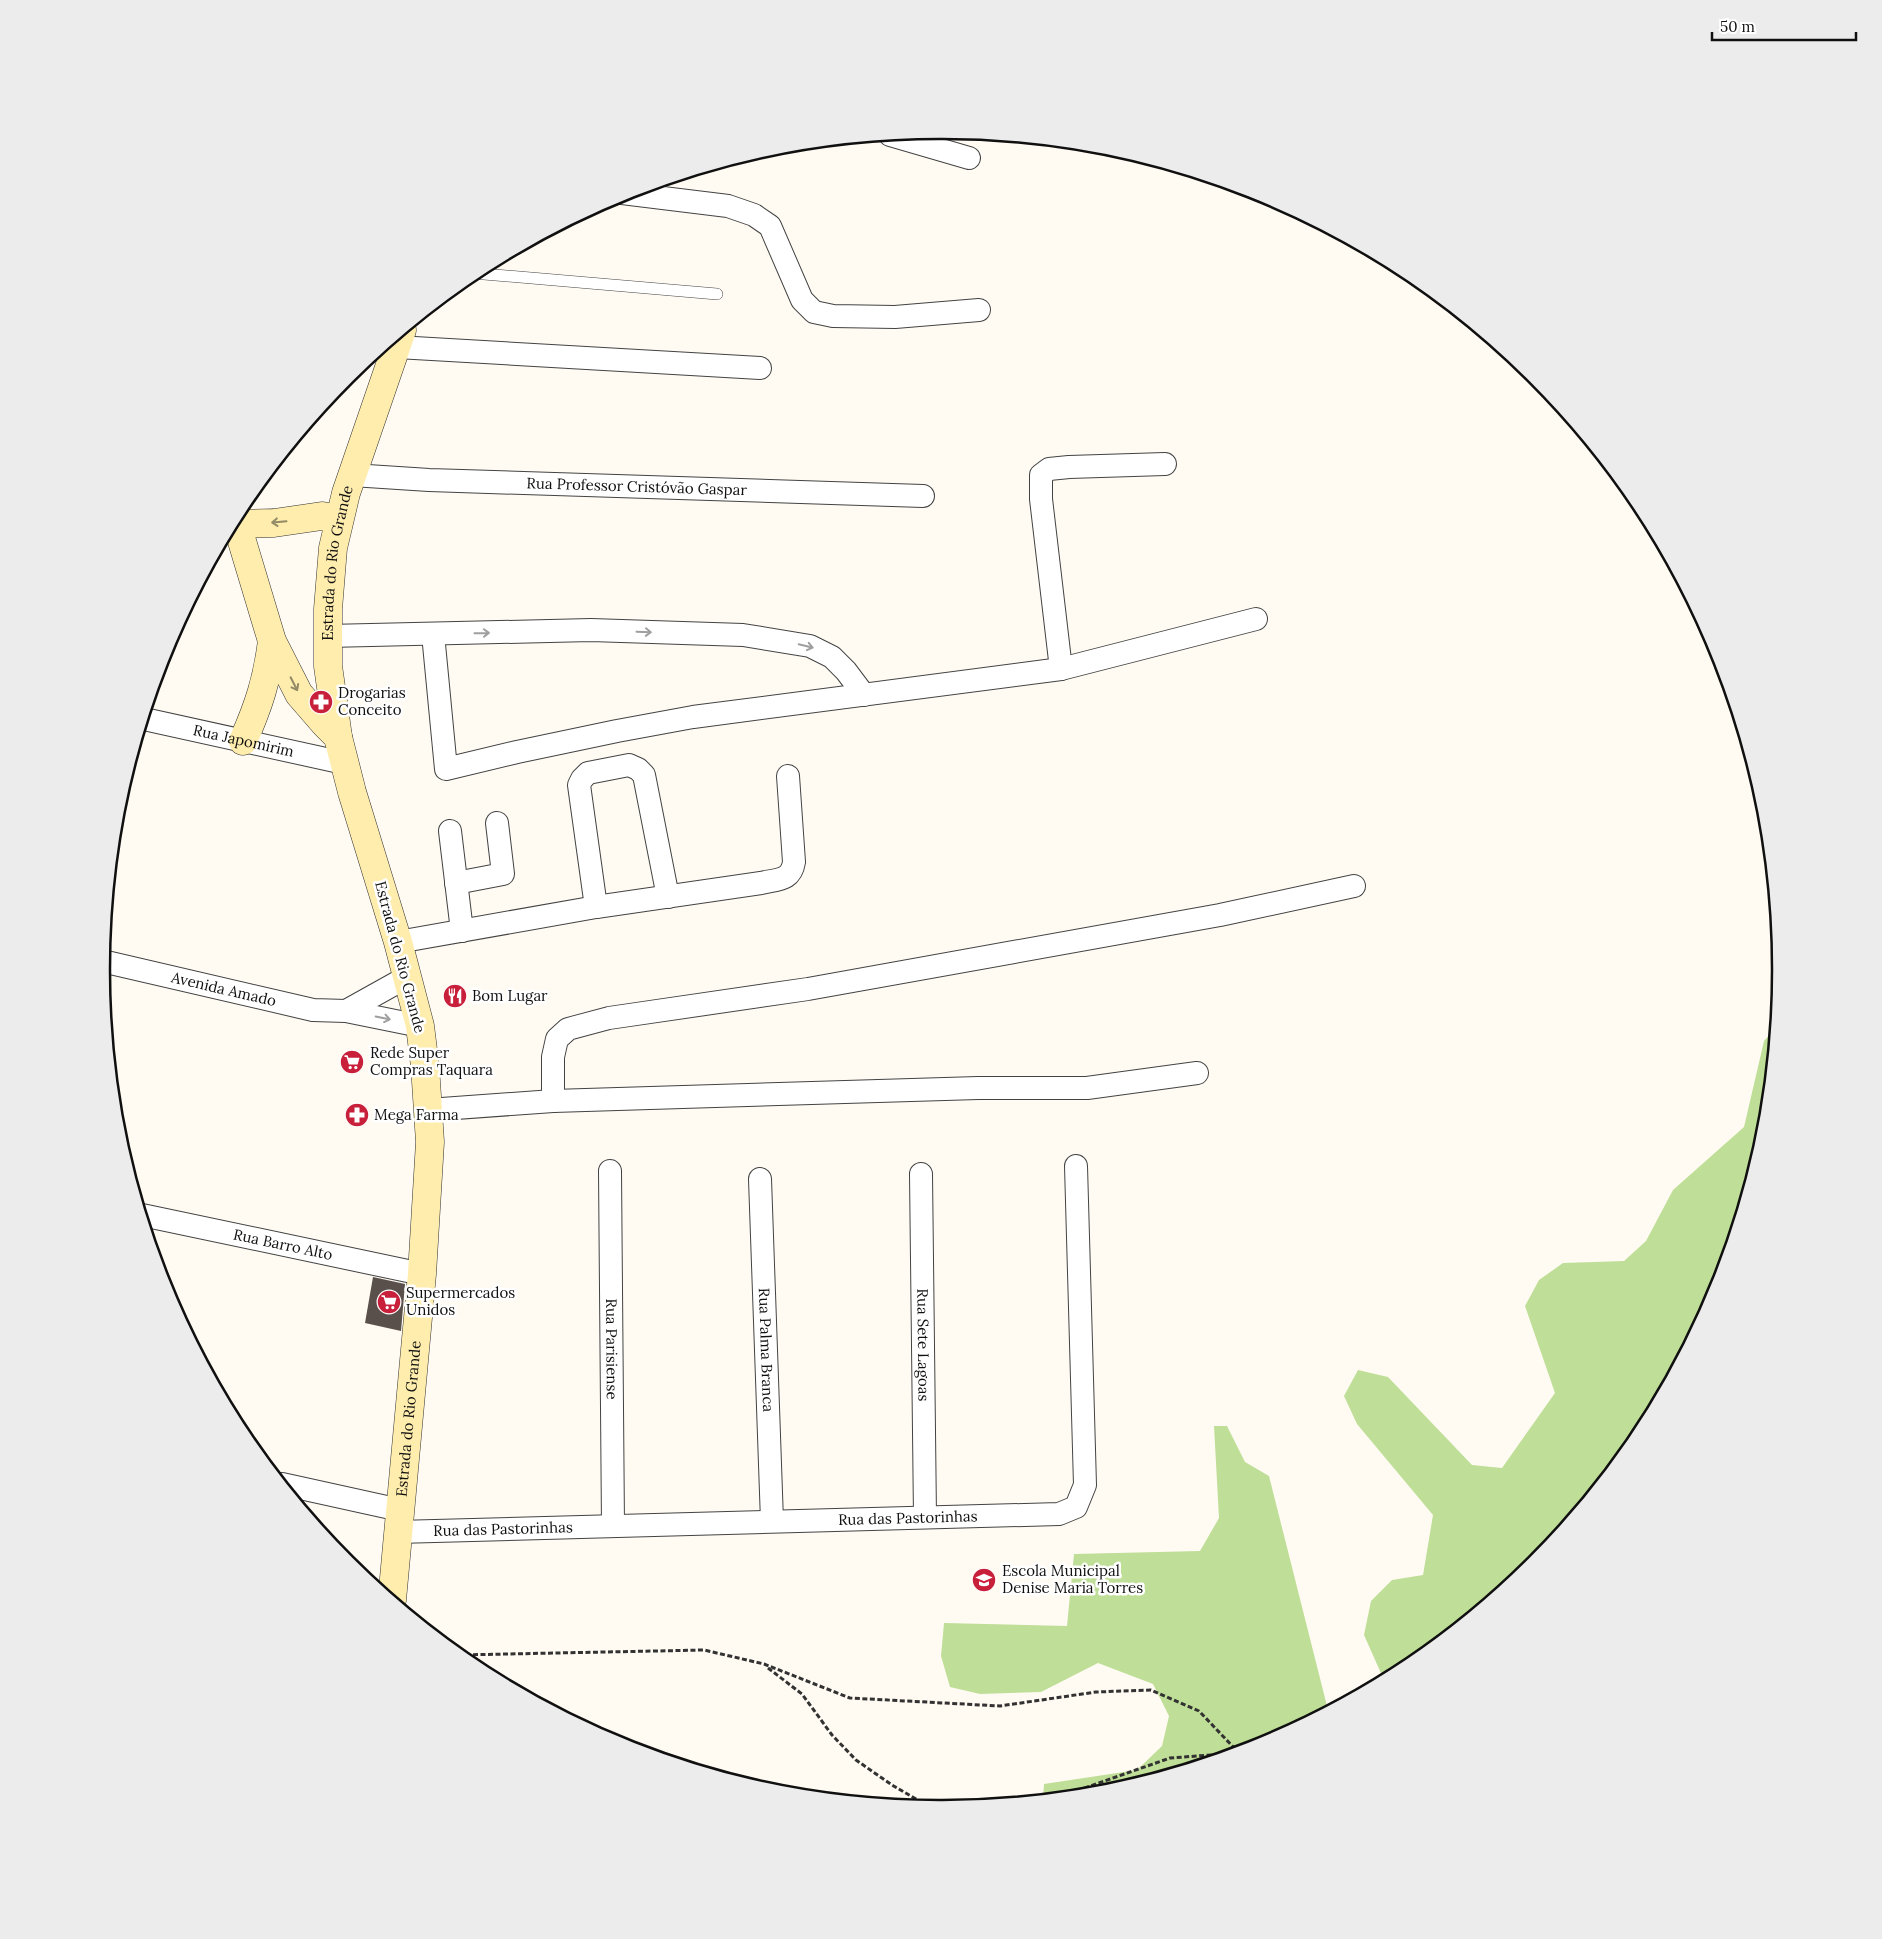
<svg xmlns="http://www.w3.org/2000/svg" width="1882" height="1939" font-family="Lora,serif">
<rect width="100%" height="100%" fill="#fffbf2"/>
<g fill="#bfde97">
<path d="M 1775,1029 L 1765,1134 L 1717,1291 L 1639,1436 L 1535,1563 L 1407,1668 L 1384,1680 L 1364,1635 L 1371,1601 L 1392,1580 L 1423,1575 L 1433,1515 L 1357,1424 L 1344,1396 L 1358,1370 L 1388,1377 L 1472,1465 L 1502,1468 L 1555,1393 L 1525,1306 L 1539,1280 L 1563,1263 L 1624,1261 L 1646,1241 L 1673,1190 L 1744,1127 L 1764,1041 Z"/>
<path d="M 1214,1426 L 1227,1426 L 1245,1462 L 1269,1476 L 1328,1710 L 1262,1745 L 1105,1793 L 1043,1799 L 1044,1784 L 1137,1770 L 1162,1746 L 1169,1716 L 1153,1684 L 1098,1663 L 1041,1692 L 980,1694 L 950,1687 L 941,1656 L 944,1623 L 1067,1626 L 1074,1554 L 1200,1551 L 1219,1518 Z"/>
</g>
<path fill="#594f4b" d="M 373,1277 L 405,1284 L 401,1331 L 365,1323 Z"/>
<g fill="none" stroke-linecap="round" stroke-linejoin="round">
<g stroke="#434343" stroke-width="12">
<path id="lane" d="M 472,273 L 717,294"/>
</g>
<g stroke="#434343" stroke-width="24">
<g id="street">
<path d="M 890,135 L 969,158"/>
<path d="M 622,193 L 728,206 L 754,215 L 770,226 L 802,300 L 814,312 L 833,316 L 895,317 L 979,310"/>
<path d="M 397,347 L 760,368"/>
<path id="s1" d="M 352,475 L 429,480 L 923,496"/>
<path d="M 433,634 L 446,769 L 517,752 L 617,731 L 693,717 L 1061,669 L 1256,619"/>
<path d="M 328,636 L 591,630 L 743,635 L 810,646 L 832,657 L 846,671 L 864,695"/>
<path d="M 1061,669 L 1041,499 L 1041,475 L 1049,469 L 1069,467 L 1165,464"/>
<path id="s2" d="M 144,719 L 344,763"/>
<path d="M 450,831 L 462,931"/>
<path d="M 456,883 L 503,874 L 497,823"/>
<path d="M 596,907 L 579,785 L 582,779 L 588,773 L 629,765 L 638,769 L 644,775 L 668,897"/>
<path d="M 398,942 L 596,907 L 761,883 C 778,879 791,881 794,862 L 788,776"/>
<path id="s3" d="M 102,961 L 313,1010 L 346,1011 L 420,1026"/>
<path d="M 346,1011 L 407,977"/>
<path d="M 553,1101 L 553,1057 L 557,1039 L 568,1029 L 609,1018 L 808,989 L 1220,915 L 1354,886"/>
<path d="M 428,1110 L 553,1101 L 978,1088 L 1087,1088 L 1197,1073"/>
<path id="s4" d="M 610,1171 L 613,1526"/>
<path id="s5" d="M 921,1174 L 925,1517"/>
<path id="s6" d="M 760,1179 L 772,1521"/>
<path id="s7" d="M 142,1215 L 422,1274"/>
<path d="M 282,1484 L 400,1510"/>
<path id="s8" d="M 397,1532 L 1059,1514 L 1076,1507 L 1085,1485 L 1076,1166"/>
</g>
</g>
<g stroke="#323232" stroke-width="29">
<g id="secondary">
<path d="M 235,518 L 272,641 L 299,694 L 325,724 L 338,737"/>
<path d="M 236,524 L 274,523 L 322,516 L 332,518 L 337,528"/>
<path d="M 243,741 C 259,705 267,680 272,641"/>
<path id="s9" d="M 392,1600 L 422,1274 L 430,1142 L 425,1066 L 420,1026 L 398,942 L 352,792 L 338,737 L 328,666 L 328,609 L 333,548 L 346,493 L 402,330"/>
</g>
</g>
<g stroke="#323232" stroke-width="3" stroke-dasharray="5 2.5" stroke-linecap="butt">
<path d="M 458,1655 L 704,1650 L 764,1664 L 850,1698 L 1000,1706 L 1096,1692 L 1151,1690 L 1199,1711 L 1239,1753"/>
<path d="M 768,1668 L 802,1694 L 832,1735 L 856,1760 L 892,1785 L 933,1809"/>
<path d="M 1056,1798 L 1170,1758 L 1238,1753"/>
</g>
<use href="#lane" stroke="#fff" stroke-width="11"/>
<use href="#street" stroke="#fff" stroke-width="22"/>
<use href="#secondary" stroke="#ffedad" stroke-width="28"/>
</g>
<defs><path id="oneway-shaft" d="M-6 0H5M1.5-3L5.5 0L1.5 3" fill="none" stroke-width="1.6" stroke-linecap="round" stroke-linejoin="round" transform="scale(1.25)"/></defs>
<g stroke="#938a66">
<use href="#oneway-shaft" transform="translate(279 522) rotate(175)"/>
<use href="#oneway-shaft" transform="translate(294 684) rotate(63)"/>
</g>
<g stroke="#9f9f9f">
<use href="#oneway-shaft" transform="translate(644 632) rotate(2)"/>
<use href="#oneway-shaft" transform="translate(482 633) rotate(-1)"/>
<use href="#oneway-shaft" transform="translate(806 646) rotate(14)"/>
<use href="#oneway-shaft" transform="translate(383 1018) rotate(11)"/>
</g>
<defs>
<g id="pharmacy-disc" transform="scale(1.25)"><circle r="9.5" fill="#c81f3a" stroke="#fff"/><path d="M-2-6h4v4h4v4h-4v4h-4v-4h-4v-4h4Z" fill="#fff"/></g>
<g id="restaurant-disc" transform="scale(1.25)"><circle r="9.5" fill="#c81f3a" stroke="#fff"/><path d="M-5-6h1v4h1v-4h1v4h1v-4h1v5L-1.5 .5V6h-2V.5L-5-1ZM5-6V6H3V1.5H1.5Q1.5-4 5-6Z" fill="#fff"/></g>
<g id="supermarket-disc" transform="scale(1.25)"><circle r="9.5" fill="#c81f3a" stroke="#fff"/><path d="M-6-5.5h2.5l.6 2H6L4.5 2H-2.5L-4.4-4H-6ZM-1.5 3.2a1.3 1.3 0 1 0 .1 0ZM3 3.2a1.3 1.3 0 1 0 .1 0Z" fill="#fff"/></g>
<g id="school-disc" transform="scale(1.25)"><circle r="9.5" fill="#c81f3a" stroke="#fff"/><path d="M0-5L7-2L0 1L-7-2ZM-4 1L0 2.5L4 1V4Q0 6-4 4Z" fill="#fff"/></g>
</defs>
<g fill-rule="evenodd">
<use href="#pharmacy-disc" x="321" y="702"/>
<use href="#restaurant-disc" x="455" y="996"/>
<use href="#supermarket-disc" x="352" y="1062"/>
<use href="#pharmacy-disc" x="357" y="1115"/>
<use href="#supermarket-disc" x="389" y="1302"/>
<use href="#school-disc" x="984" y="1580"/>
</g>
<g text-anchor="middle" stroke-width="5" stroke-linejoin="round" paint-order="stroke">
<g font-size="15" fill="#101010" stroke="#fff">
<text dy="5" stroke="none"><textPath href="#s1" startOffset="285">Rua Professor Cristóvão Gaspar</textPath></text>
<text dy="5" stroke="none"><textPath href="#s9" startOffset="1052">Estrada do Rio Grande</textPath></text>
<text dy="5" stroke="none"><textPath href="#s2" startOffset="102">Rua Japomirim</textPath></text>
<text transform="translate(400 957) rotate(75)" y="5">Estrada do Rio Grande</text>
<text dy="5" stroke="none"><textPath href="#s3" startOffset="125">Avenida Amado</textPath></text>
<text dy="5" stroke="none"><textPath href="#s7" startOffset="144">Rua Barro Alto</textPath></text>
<text dy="5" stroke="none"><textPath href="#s5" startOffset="171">Rua Sete Lagoas</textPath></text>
<text dy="5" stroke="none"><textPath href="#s4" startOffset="178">Rua Parisiense</textPath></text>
<text dy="5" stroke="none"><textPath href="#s6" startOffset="171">Rua Palma Branca</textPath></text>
<text dy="5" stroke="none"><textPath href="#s9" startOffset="182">Estrada do Rio Grande</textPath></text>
<text dy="5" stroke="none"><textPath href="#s8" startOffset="511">Rua das Pastorinhas</textPath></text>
<text dy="5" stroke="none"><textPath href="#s8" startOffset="106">Rua das Pastorinhas</textPath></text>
</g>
<g font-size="15" fill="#101010" stroke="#fff" text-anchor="start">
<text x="338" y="698">Drogarias<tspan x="338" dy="17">Conceito</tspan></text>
<text x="472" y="1001">Bom Lugar</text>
<text x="370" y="1058">Rede Super<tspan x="370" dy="17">Compras Taquara</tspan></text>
<text x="374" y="1120">Mega Farma</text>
<text x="406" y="1298">Supermercados<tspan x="406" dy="17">Unidos</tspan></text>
<text x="1002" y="1576">Escola Municipal<tspan x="1002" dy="17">Denise Maria Torres</tspan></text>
</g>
</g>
<path d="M0 0H1882V1939H0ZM940 139H942A830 830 0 0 1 1772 969V970A830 830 0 0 1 942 1800H940A830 830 0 0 1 110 970V969A830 830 0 0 1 940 139Z" fill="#ececec" fill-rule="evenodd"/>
<path fill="none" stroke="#101010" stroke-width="2.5" d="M940 139H942A830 830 0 0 1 1772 969V970A830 830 0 0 1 942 1800H940A830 830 0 0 1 110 970V969A830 830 0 0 1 940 139Z"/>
<path d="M1712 32v8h144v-8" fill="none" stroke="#101010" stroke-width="2.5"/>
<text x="1720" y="32" font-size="15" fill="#101010" stroke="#ffffff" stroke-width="4" paint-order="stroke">50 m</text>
</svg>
